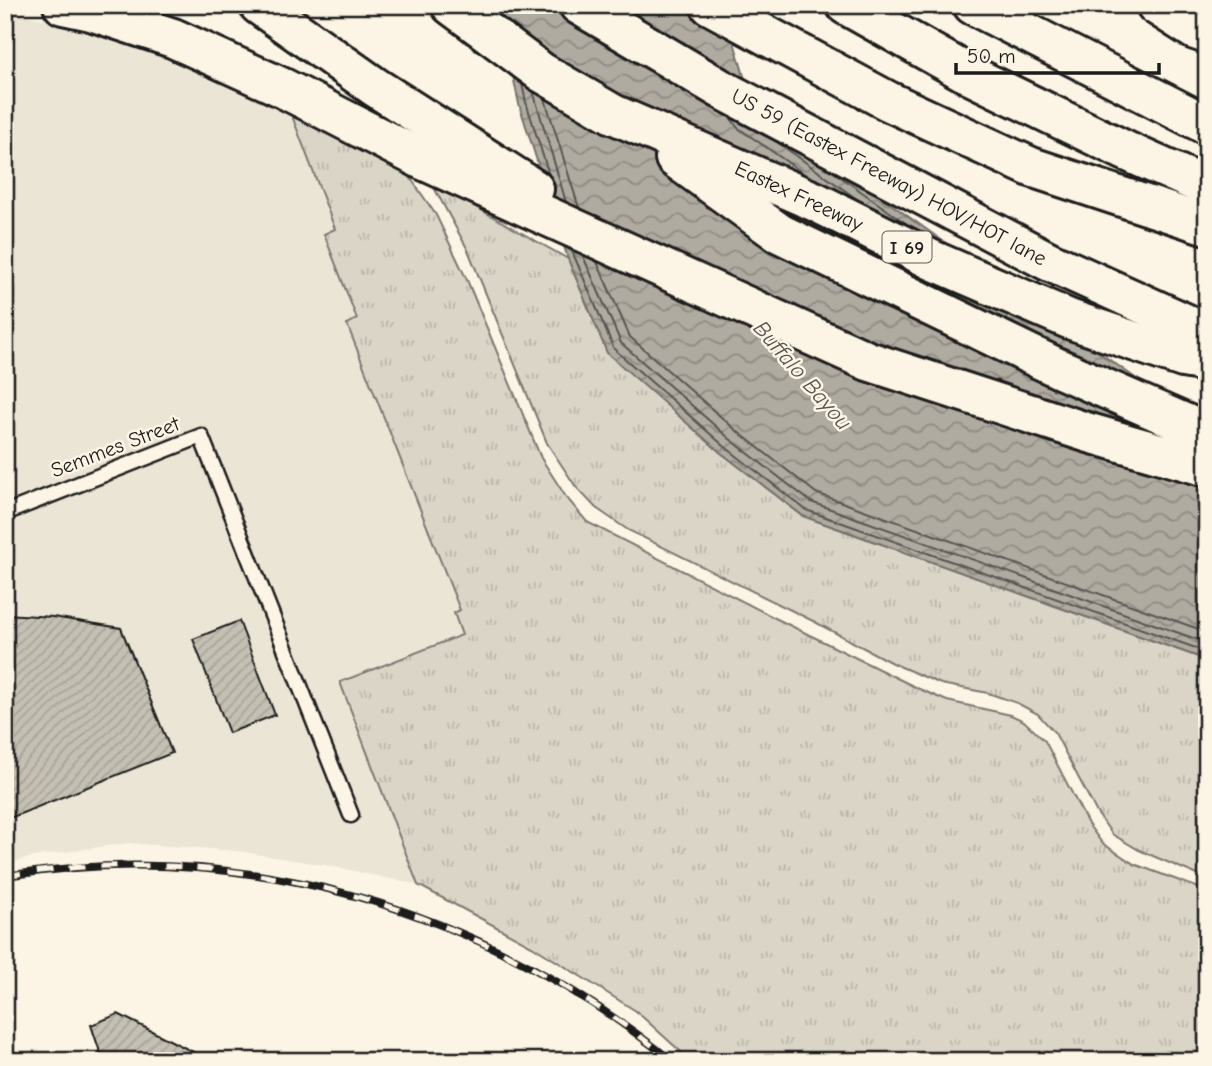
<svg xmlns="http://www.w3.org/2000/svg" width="1212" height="1066" font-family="'Comic Neue',sans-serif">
<defs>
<pattern id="grass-tufts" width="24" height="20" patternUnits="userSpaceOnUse" patternTransform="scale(1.75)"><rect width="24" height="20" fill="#dbd5c8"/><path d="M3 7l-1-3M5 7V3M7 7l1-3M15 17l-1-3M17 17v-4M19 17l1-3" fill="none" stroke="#bbb6ab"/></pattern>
<pattern id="water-waves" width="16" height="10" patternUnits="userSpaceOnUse" patternTransform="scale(1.75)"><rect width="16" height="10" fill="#b0aba1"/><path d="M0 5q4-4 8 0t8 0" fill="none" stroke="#8e8a82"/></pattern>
<pattern id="building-hatch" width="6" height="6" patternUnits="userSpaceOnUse" patternTransform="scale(1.75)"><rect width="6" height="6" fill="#c4c0b3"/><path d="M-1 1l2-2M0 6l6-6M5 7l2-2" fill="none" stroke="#a8a499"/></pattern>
</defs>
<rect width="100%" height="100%" fill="#fcf5e5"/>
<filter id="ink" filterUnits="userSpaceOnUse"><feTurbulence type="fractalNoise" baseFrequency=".0143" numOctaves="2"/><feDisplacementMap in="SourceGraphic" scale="14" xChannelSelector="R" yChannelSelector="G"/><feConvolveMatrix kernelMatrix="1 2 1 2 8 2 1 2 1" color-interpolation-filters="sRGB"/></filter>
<g filter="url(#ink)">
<path fill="#ebe5d6" d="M 23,15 L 85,27 L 145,45 L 289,108 L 335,229 L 324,234 L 357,319 L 347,324 L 460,611 L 455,613 L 462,634 L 340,682 L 418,885 L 331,866 L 237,851 L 128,843 L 38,856 L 5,864 L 5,17 Z"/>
<g fill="url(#grass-tufts)" stroke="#7c7872" stroke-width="2">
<path d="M 289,108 L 405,170 L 436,215 L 467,280 L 541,458 L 566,497 L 587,522 L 773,617 L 917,688 L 947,701 L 1011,715 L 1024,721 L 1045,741 L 1088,824 L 1102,843 L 1134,864 L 1207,891 L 1207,1061 L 691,1061 L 636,1011 L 532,946 L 418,885 L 340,682 L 462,635 L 454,613 L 460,610 L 347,324 L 357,319 L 324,234 L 335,229 Z"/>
<path d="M 431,182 L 568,259 L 608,353 L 720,452 L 803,516 L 1207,660 L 1207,879 L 1139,850 L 1112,834 L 1097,813 L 1055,733 L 1038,714 L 1017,703 L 988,693 L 941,684 L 892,663 L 815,622 L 628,530 L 596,508 L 576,487 L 547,443 L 468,250 Z"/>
</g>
<path fill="url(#water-waves)" stroke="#75726c" stroke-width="2" d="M 498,5 L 723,5 L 753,106 L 1207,429 L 1207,660 L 803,516 L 720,452 L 607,353 L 568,259 L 519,104 Z"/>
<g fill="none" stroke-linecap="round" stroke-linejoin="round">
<g stroke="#575551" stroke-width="2">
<path d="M 522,84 L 526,102 L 549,175"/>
<path d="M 533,91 L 566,202"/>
<path d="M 545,99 L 579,208"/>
<path d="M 730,117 L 737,127 L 803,173"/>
<path d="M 777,142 L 857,199"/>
<path d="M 835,173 L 907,224"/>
<path d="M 572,251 L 614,349 L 724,446 L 806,510 L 1207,652"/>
<path d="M 583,256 L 621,343 L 730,439 L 811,502 L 1207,643"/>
<path d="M 597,262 L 630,337 L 737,431 L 816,493 L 1207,632"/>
</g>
</g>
<g fill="url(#building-hatch)" stroke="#1c1c1c" stroke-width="2">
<path d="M 5,614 L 53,617 L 121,628 L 172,753 L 5,820 Z"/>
<path d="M 239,621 L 275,715 L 229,733 L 193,639 Z"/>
<path d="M 118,1014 L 211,1061 L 103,1061 L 91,1025 Z"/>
</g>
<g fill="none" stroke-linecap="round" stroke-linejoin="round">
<g stroke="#1c1c1c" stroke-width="19">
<path id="service" d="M 5,513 L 201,436 L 351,815"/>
</g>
<g stroke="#1c1c1c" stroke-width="44">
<g id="motorway">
<path d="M 63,5 L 91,11 L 173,38 L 281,87 L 425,161 L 868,361 L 1086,432 L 1207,467"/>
<path d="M 259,5 L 375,87 L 534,189"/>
<path d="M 451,5 L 541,72 L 613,114 L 816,202 L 932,260 L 1069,319 L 1183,358 L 1207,362"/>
<path d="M 579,5 L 721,89 L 1048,261 L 1207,333"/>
<path d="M 710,5 L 888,101 L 1031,167 L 1207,225"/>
<path d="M 846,5 L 972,76 L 1126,151 L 1207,187"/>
<path d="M 973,5 L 1207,125"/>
<path d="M 1156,5 L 1195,30 L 1207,34"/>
<path d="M 675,158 L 779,233 L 1058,368 L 1207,433"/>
</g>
</g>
<use href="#service" stroke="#fcf5e5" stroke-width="14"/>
<use href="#motorway" stroke="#fcf5e5" stroke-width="38"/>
<g stroke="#1c1c1c" stroke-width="8">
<path id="rail" d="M 5,876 C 246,837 483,909 672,1061"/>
</g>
<use href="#rail" stroke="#fcf5e5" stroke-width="5" stroke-dasharray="16" stroke-linecap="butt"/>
</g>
</g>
<g text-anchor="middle" stroke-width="5" stroke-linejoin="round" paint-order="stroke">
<rect fill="#fcf5e5" stroke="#5f5d58" stroke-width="2" x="882.5" y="231.5" width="49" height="31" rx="5"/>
<g font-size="19" font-weight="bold" fill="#1c1c1c">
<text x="907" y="254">I 69</text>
</g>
<g font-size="21" fill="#1c1c1c" stroke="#fcf5e5">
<text transform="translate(889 177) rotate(28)" y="7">US 59 (Eastex Freeway) HOV/HOT lane</text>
<text transform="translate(799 196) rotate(25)" y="7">Eastex Freeway</text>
<text transform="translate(115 447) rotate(-21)" y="7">Semmes Street</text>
</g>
<g font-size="23" font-style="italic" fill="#575551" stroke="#fcf5e5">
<text transform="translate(803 375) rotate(49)" y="8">Buffalo Bayou</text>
</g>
</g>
<rect width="1212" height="1066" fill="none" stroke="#fcf5e5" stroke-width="28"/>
<rect x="14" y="14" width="1184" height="1038" fill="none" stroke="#1c1c1c" stroke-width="2.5" filter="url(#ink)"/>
<path d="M956 63v10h203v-10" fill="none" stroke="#1c1c1c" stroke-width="3.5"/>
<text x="967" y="63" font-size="21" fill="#1c1c1c" stroke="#fcf5e5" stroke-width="5" paint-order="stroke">50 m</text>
</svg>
